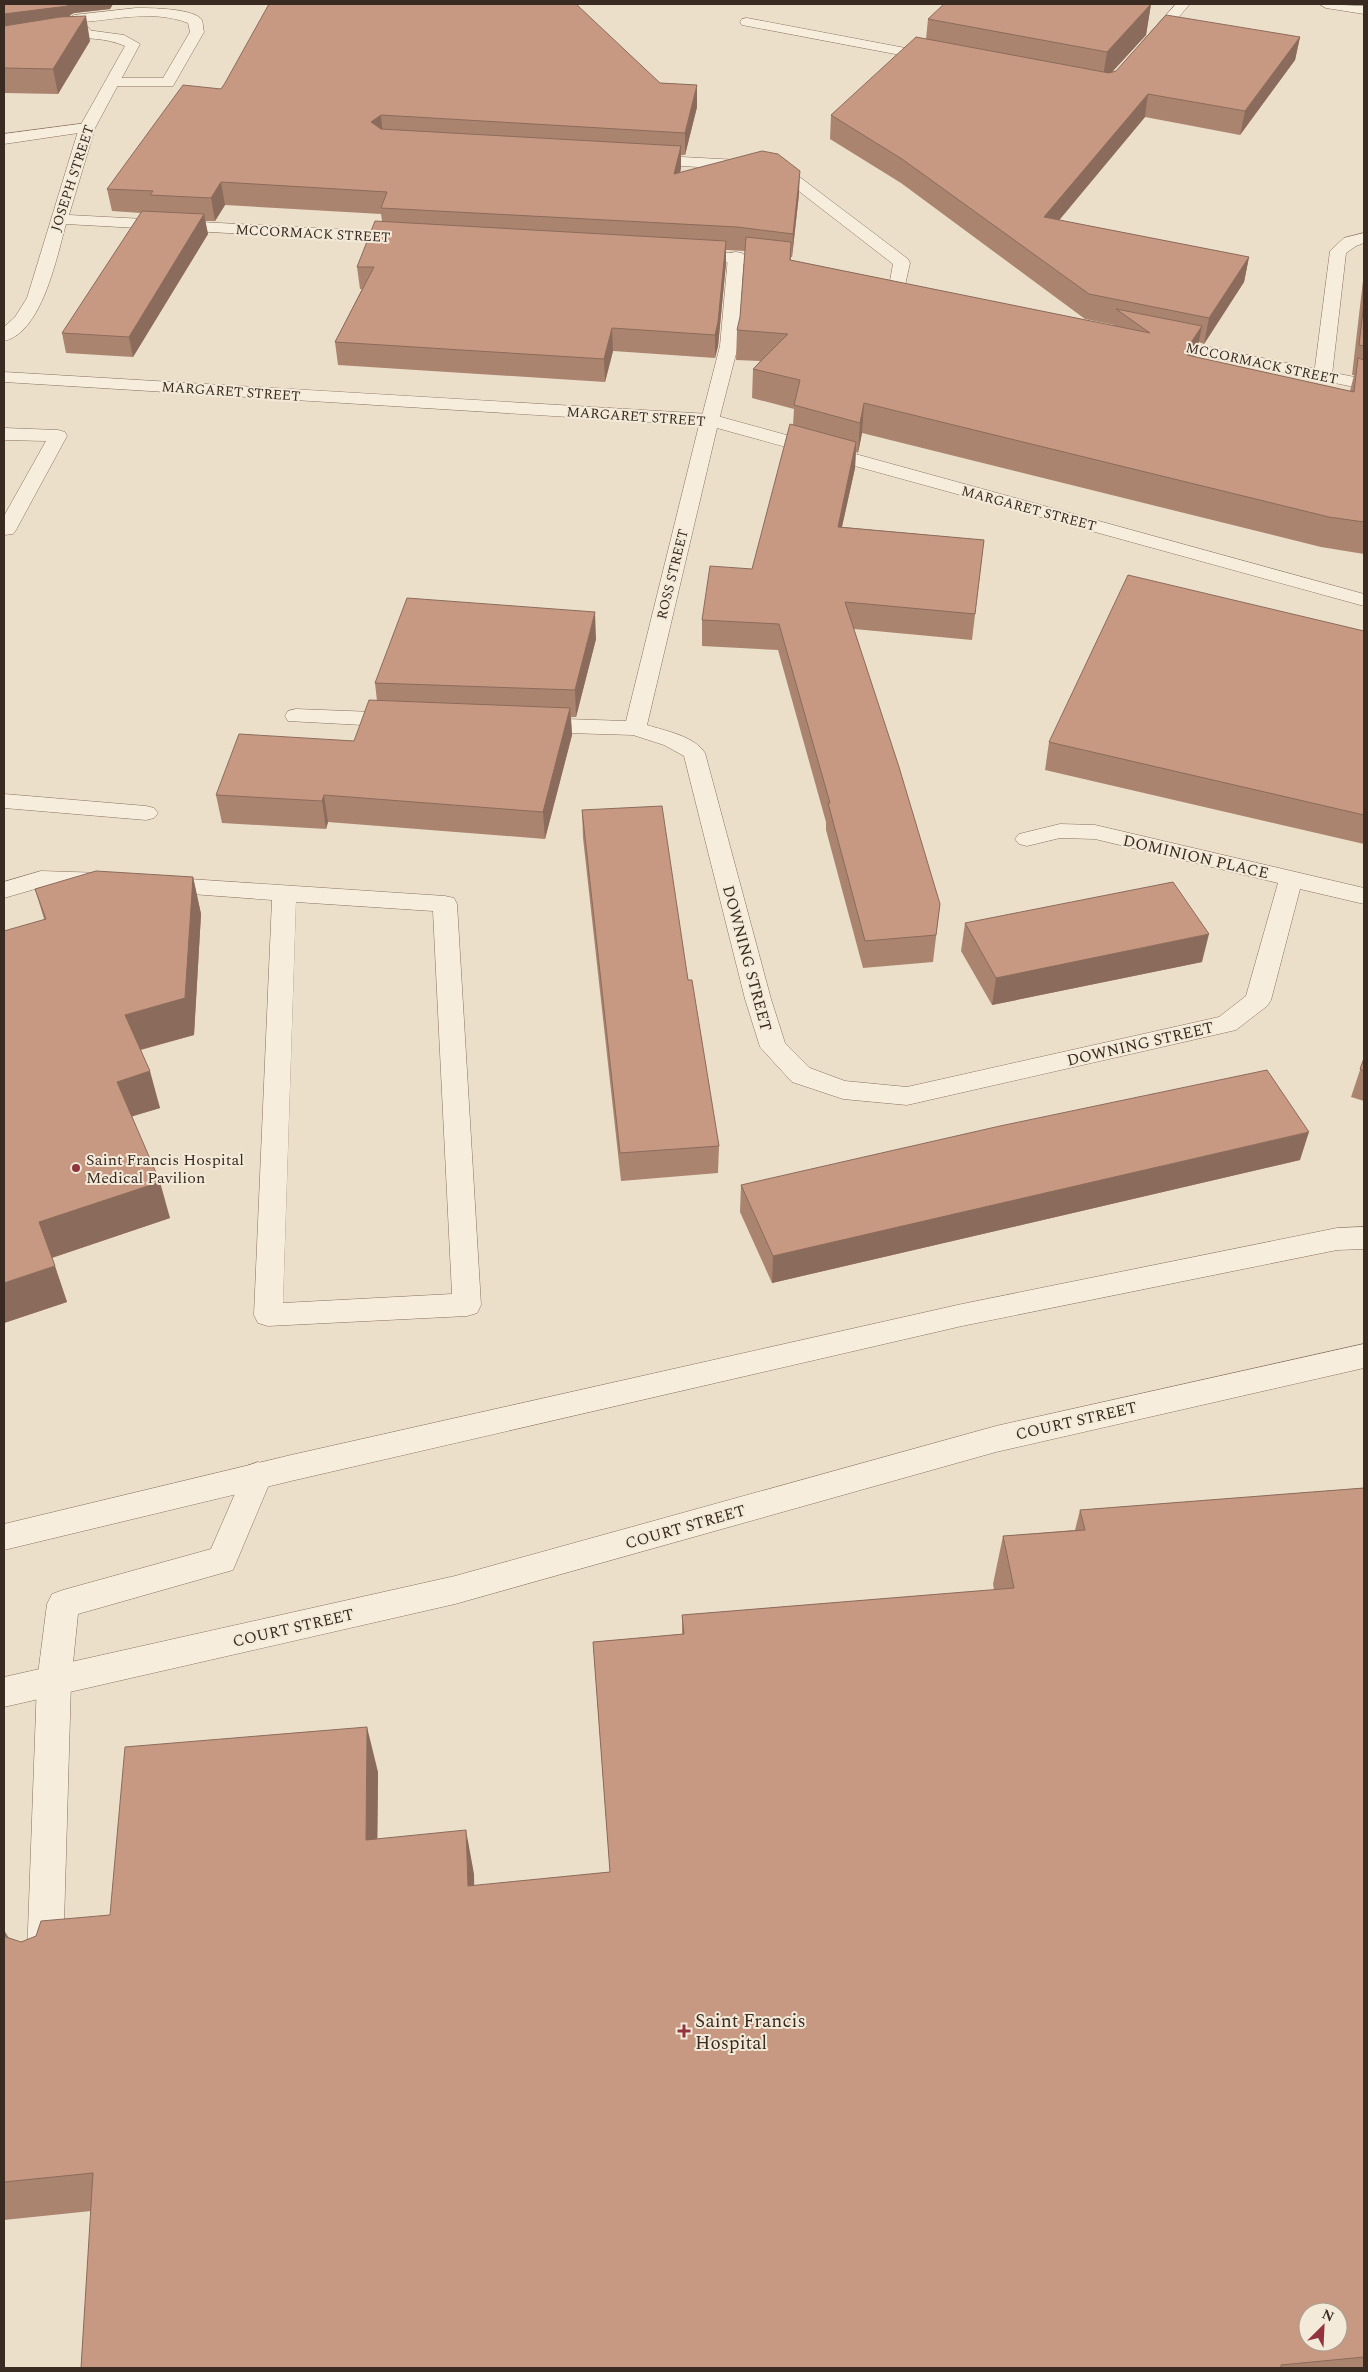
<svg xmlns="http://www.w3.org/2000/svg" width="1368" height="2372" font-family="Spectral,serif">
<rect width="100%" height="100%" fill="#ecdfca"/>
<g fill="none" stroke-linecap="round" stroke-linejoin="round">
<g stroke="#88715f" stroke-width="1">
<g id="service">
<path d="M 1176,4 L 1190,4 L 1152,48 L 1142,48 L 1140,45 L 1142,42 Z"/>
<path d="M 136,8 C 149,8 194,8 202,20 C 203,23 203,29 204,32 L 173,86 L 111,86 L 104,82 L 111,78 L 163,78 L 190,32 L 188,23 C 154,10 119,19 84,22 L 94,35 L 87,39 L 82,38 L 67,19 L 74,15 Z"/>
<path d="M 747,18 L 937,54 L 944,58 L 937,62 L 742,25 L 740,22 L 742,19 Z"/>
<path d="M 87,123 L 95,128 L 92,131 L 4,144 L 4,134 Z"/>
<path d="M 1364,233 L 1364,243 L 1356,246 L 1346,253 L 1332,375 L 1329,379 L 1317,379 L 1314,375 L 1330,251 L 1344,238 Z"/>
<path d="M 736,252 L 742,253 L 744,257 L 738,346 L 719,420 L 717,424 L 703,424 L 701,420 L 720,346 L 728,257 L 730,253 Z"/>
<path d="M 4,428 L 58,430 L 65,432 L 67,436 L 16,530 L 13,534 L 4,535 L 4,516 L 46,441 L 4,440 Z"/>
<path d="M 4,794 L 146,806 L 154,808 L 158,813 L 154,818 L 146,820 L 4,808 Z"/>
<path d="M 41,871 L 103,873 L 111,876 L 115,881 L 111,886 L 103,889 L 42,887 L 4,898 L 4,882 Z"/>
<path d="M 159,877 L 445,896 L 454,898 L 457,904 L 481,1305 L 477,1313 L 467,1316 L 268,1326 L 258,1323 L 254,1315 L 272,900 L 151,891 L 147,885 L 151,879 ZM 296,902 L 433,911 L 452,1294 L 283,1303 Z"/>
<path d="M 258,1462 L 269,1466 L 273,1475 L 233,1570 L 78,1614 L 71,1682 L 63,1958 L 58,1971 L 45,1976 L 32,1971 L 27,1958 L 37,1682 L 47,1604 L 52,1594 L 63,1590 L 211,1549 L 247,1466 Z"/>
</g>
</g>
<g stroke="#88715f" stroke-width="1">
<g id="minor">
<path d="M 1319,4 L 1364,6 L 1364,14 L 1326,8 Z"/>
<path d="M 87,30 L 124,35 L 140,44 L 95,128 L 69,215 L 407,233 L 413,234 L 415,238 L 413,242 L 407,243 L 66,224 C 57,256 42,333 4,341 L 4,327 L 15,317 L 27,298 L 79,128 L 125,46 C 87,30 43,43 4,49 L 4,41 Z"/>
<path d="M 644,155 L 758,161 L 789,169 L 908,259 L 910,263 L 904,290 L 892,290 L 889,286 L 893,264 L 778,175 L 758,171 L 638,163 L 636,160 L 638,157 Z"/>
<path d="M 689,249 L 781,258 L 787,259 L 789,263 L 787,267 L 781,268 L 683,258 L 681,254 L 683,250 Z"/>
<path d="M 1161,337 L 1364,379 L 1364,389 L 1155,346 L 1152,342 L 1155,338 Z"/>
<path d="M 4,372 L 710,414 L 1364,594 L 1364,606 L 717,428 L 647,725 C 666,731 694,736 705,753 L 771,999 L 785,1043 L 810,1068 L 845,1081 L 907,1087 L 1219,1017 L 1246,996 L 1278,883 L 1095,839 L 1060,838 L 1027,846 L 1019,844 L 1015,839 L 1019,834 L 1060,824 L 1095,825 L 1364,888 L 1364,904 L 1300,889 L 1271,1000 L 1267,1006 L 1236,1030 L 907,1105 L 843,1099 L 792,1082 L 760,1047 L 745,999 L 684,756 L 664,745 L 633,735 L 535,732 L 527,730 L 524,725 L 527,720 L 535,718 L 626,721 L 699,425 L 4,382 Z"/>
<path d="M 296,709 L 400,713 L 408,715 L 411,720 L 408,725 L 400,727 L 288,721 L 285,716 L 288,711 Z"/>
</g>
</g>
<g stroke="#88715f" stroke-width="1">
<g id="tertiary">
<path d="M 1364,1227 L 1364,1249 L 1337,1250 L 962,1326 L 291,1481 L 4,1550 L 4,1524 L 291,1455 L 962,1304 L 1337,1228 Z"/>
<path d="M 1364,1344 L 1364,1368 L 996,1452 L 455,1604 L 4,1707 L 4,1677 L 455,1576 L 996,1426 Z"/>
</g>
</g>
<use href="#service" fill="#f7eddd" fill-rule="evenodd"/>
<use href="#minor" fill="#f7eddd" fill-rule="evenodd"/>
<use href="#tertiary" fill="#f7eddd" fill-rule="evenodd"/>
</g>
<g fill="#ab8470">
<path d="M 4,4 L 113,4 L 110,9 L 74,13 L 70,15 L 71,17 L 90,41 L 58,94 L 4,93 Z"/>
<path d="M 1151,4 L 1146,35 L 1112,72 L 1300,37 L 1295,60 L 1240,135 L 1145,117 L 1059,220 L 1249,257 L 1244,282 L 1204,344 L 1199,342 L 1195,357 L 1350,391 L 1354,375 L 1352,375 L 1364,272 L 1364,554 L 1321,547 L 862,433 L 858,453 L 856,452 L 855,468 L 842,527 L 984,540 L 972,640 L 854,629 L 940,904 L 933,962 L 863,968 L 826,830 L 826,822 L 778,650 L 702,646 L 702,620 L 752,569 L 793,425 L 794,409 L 752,398 L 753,369 L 760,361 L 736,360 L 737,330 L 740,317 L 745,251 L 726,250 L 726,263 L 718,346 L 715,358 L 613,351 L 605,382 L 338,365 L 335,342 L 362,289 L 360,289 L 357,267 L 382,221 L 381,214 L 225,205 L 215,221 L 205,221 L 208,234 L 133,357 L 66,353 L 62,333 L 141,213 L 112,211 L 107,189 L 221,89 L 660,83 L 697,85 L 697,107 L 685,155 L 681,155 L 681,168 L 680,173 L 799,194 L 792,257 L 791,257 L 791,260 L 1114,326 L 1114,325 L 1085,319 L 901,183 L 830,139 L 831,115 L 926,39 L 928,19 Z"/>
<path d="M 1364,631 L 1364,844 L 1045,770 L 1049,742 Z"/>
<path d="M 596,639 L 576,717 L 571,717 L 572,735 L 545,839 L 328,822 L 326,829 L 222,823 L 216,795 L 354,741 L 377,701 L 375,683 Z"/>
<path d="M 582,810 L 688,980 L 719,1146 L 718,1173 L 621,1181 L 583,838 Z"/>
<path d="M 193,877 L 201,914 L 194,1035 L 141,1050 L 160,1108 L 132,1116 L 170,1218 L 52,1258 L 67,1302 L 4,1323 L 44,919 L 35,889 Z"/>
<path d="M 965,923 L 1202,962 L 992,1005 L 961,951 Z"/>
<path d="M 1364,1058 L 1364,1101 L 1351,1097 Z"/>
<path d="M 1300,1160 L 772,1283 L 740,1212 L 741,1185 Z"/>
<path d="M 1364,1488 L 1364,2368 L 81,2368 L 91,2211 L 4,2220 L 4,1930 L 9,1938 L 21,1942 L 110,1915 L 378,1772 L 377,1839 L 474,1874 L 474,1886 L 610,1872 L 593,1642 L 682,1634 L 682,1615 L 994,1590 L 993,1584 L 1003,1536 L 1075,1530 L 1080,1510 Z"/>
</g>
<g fill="#8b6b5b">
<path d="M 62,4 L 113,4 L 110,9 L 74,13 L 70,15 L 73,30 L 4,40 L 4,14 Z"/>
<path d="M 1151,4 L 1146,35 L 1102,83 L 1107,52 Z"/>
<path d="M 86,16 L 90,41 L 58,94 L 53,69 Z"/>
<path d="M 1300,37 L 1295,60 L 1240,135 L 1245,111 Z"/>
<path d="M 697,85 L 697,107 L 685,155 L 685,133 Z"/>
<path d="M 1148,94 L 1145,117 L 1041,242 L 1044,217 Z"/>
<path d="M 381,115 L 383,137 L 371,122 Z"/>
<path d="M 681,146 L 681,168 L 674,197 L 674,174 Z"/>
<path d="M 800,171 L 799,194 L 792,257 L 793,234 Z"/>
<path d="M 221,182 L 225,205 L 215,221 L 211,198 Z"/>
<path d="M 204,214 L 208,234 L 133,357 L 129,337 Z"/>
<path d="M 726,241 L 726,263 L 718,346 L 715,358 L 715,335 Z"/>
<path d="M 1249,257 L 1244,282 L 1204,344 L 1209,318 Z"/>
<path d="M 1202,326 L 1196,356 L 1186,371 L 1186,350 Z"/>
<path d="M 612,328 L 613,351 L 605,382 L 604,359 Z"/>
<path d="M 864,403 L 862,433 L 858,453 L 860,423 Z"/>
<path d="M 856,442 L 855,468 L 836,553 L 838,527 Z"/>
<path d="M 595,612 L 596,639 L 576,717 L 575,690 Z"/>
<path d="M 570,708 L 572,735 L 545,839 L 543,812 Z"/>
<path d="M 324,795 L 328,822 L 326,829 L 322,801 Z"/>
<path d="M 193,877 L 201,914 L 194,1035 L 135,1051 L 125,1015 Z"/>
<path d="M 1209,934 L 1202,962 L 992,1005 L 996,978 Z"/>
<path d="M 150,1071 L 160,1108 L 127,1118 L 117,1082 Z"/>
<path d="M 1309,1132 L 1300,1160 L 772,1283 L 773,1256 Z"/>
<path d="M 160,1182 L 170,1218 L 51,1258 L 39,1222 Z"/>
<path d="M 55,1266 L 67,1302 L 4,1323 L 4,1283 Z"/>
<path d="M 367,1727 L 378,1772 L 377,1883 L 366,1840 Z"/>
<path d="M 466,1830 L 474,1874 L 475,1929 L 468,1886 Z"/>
</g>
<g fill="#c79982" stroke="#8b6b5b" fill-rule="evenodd">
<path d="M 4,4 L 67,4 L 68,6 L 4,14 Z"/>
<path d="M 269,4 L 576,4 L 660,83 L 697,85 L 685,133 L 381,115 L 371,122 L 381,129 L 681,146 L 674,174 L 762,151 L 778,154 L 800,171 L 793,234 L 737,227 L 381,208 L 387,192 L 221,182 L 211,198 L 150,195 L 153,191 L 107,189 L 183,85 L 221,89 L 225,83 Z"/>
<path d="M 944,4 L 1151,4 L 1107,52 L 928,19 Z"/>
<path d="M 1166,15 L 1300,37 L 1245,111 L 1148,94 L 1044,217 L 1249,257 L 1209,318 L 1089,294 L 902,159 L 831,115 L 916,37 L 1109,73 L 1116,71 Z"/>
<path d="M 86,16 L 53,69 L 4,68 L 4,26 L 60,17 Z"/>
<path d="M 142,211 L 204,214 L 129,337 L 62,333 Z"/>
<path d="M 375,221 L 726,241 L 718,322 L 715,335 L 612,328 L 604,359 L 335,342 L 374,267 L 357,267 Z"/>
<path d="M 746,237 L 791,242 L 790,260 L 1150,333 L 1116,309 L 1202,326 L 1186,350 L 1190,351 L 1187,355 L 1354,392 L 1358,358 L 1364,360 L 1364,522 L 1329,517 L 864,403 L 860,423 L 794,405 L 800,380 L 753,369 L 788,334 L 737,330 L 740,317 Z"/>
<path d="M 1364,302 L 1364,346 L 1359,345 Z"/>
<path d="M 790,424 L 856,442 L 838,527 L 984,540 L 975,614 L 845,602 L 899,767 L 940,904 L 936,935 L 865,941 L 828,803 L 830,803 L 779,624 L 702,620 L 710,566 L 752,569 Z"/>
<path d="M 1128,575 L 1364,631 L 1364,815 L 1049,742 Z"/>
<path d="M 407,598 L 595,612 L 575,690 L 375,683 Z"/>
<path d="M 369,700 L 570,708 L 543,812 L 324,795 L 322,801 L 216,795 L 239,734 L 354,741 Z"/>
<path d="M 662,806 L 688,980 L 692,980 L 719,1146 L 620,1153 L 582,810 Z"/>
<path d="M 96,871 L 193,877 L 185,998 L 125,1015 L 150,1071 L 117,1082 L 160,1182 L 39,1222 L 55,1266 L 4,1283 L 4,931 L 46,919 L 35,889 Z"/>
<path d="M 1173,882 L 1209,934 L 996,978 L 965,923 Z"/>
<path d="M 1364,1058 L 1364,1071 L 1360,1069 Z"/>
<path d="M 1267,1070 L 1309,1132 L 773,1256 L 741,1185 L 1000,1126 Z"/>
<path d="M 1364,1488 L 1364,2357 L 1281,2365 L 1281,2368 L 81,2368 L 93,2173 L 4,2182 L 4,1931 L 6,1937 L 21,1942 L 36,1936 L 41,1921 L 110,1915 L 125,1747 L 367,1727 L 366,1840 L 466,1830 L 468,1886 L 610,1872 L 593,1642 L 684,1634 L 682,1615 L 1014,1588 L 1003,1536 L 1085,1530 L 1080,1510 ZM 1308,2312 L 1338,2312 L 1338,2342 L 1308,2342 Z"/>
</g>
<g fill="#93333c" stroke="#f4ead9" stroke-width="2">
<circle cx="76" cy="1168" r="5"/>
<path d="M681.5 2023.5h5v5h5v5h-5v5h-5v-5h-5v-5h5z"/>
</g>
<g text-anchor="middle" stroke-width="4" stroke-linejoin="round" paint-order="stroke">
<g font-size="14" fill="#392b22" stroke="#f4ead9">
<text transform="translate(72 178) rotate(-72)" y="5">JOSEPH STREET</text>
<text transform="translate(313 233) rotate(3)" y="5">MCCORMACK STREET</text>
<text transform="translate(1262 363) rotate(12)" y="5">MCCORMACK STREET</text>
<text transform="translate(231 391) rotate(4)" y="5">MARGARET STREET</text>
<text transform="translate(636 416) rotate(4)" y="5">MARGARET STREET</text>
<text transform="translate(1029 508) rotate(15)" y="5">MARGARET STREET</text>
<text transform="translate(672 574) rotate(-76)" y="5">ROSS STREET</text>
</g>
<g font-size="16" fill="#392b22" stroke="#f4ead9">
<text transform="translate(1196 856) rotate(13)" y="6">DOMINION PLACE</text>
<text transform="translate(748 958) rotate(75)" y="6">DOWNING STREET</text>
<text transform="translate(1140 1043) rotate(-13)" y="6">DOWNING STREET</text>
<text transform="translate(1076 1420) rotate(-13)" y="6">COURT STREET</text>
<text transform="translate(685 1526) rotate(-16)" y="6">COURT STREET</text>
<text transform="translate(293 1627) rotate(-13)" y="6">COURT STREET</text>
</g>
<g font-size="16" fill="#392b22" stroke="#f4ead9" text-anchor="start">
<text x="86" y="1165">Saint Francis Hospital<tspan x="86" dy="18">Medical Pavilion</tspan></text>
</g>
<g font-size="19" fill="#392b22" stroke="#f4ead9" text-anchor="start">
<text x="695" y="2027">Saint Francis<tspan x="695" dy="22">Hospital</tspan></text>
</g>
</g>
<rect width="1368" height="2372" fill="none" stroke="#392b22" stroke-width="10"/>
<g transform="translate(1323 2327) rotate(24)"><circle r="24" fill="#f4ead9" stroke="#a99e90"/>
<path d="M0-4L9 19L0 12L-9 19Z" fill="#93333c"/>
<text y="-8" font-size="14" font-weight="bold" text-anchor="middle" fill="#392b22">N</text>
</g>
</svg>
